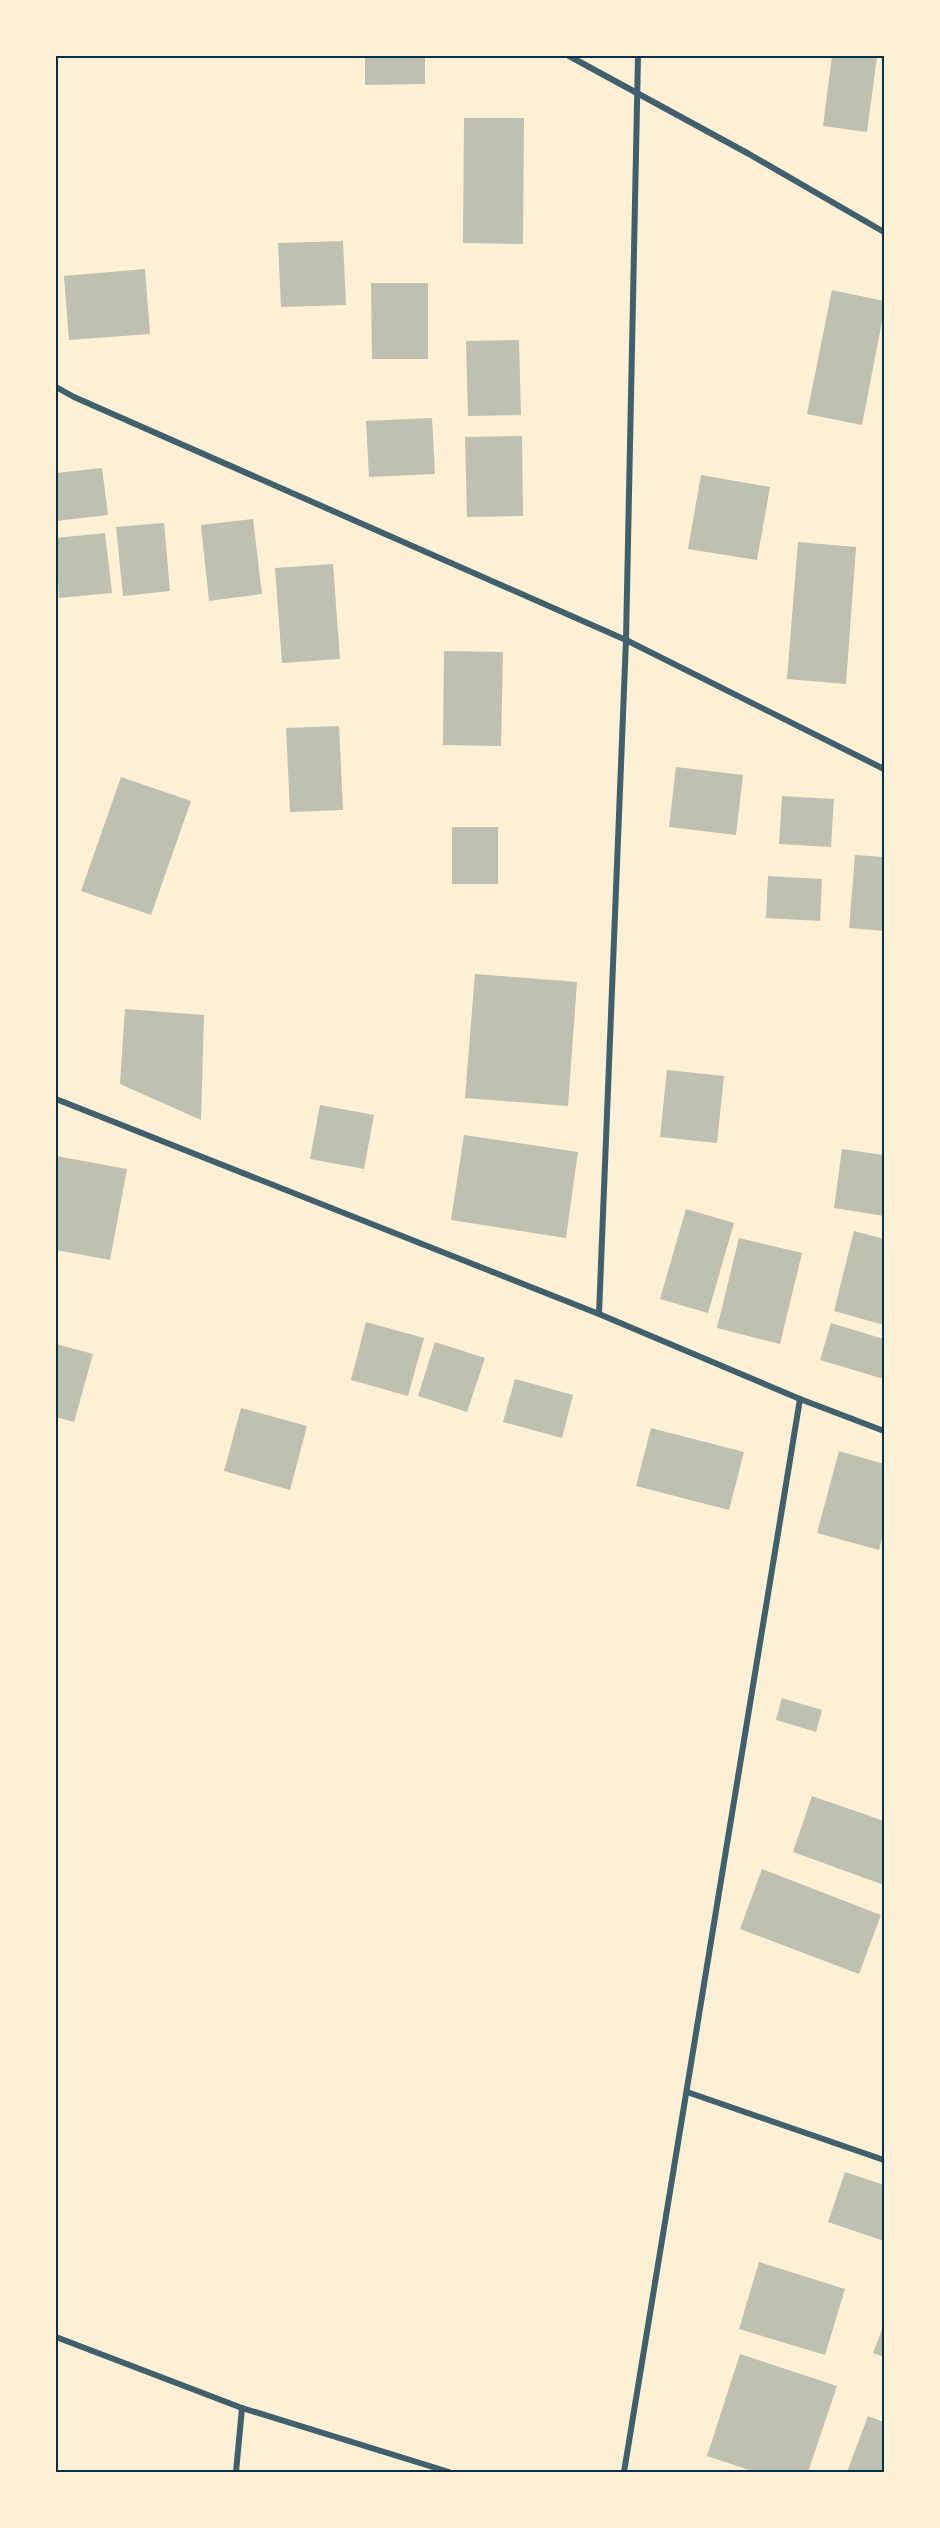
<svg xmlns="http://www.w3.org/2000/svg" width="940" height="2528" font-family="'DejaVu Sans',sans-serif">
<rect width="100%" height="100%" fill="#fdf0d5"/>
<g fill="#bec0b2">
<path d="M 365,56 L 425,56 L 425,84 L 365,85 Z"/>
<path d="M 832,56 L 877,57 L 867,132 L 823,126 Z"/>
<path d="M 464,118 L 524,118 L 523,244 L 463,243 Z"/>
<path d="M 343,241 L 346,305 L 281,307 L 278,243 Z"/>
<path d="M 145,269 L 150,334 L 69,340 L 64,276 Z"/>
<path d="M 371,283 L 428,283 L 428,359 L 372,359 Z"/>
<path d="M 832,290 L 884,301 L 884,311 L 862,425 L 807,414 Z"/>
<path d="M 519,340 L 521,415 L 468,416 L 466,341 Z"/>
<path d="M 432,418 L 435,474 L 369,477 L 366,421 Z"/>
<path d="M 522,436 L 523,516 L 467,517 L 465,437 Z"/>
<path d="M 102,468 L 108,515 L 56,521 L 56,473 Z"/>
<path d="M 701,475 L 770,487 L 757,560 L 688,549 Z"/>
<path d="M 253,519 L 262,594 L 209,601 L 201,525 Z"/>
<path d="M 164,523 L 170,591 L 123,596 L 116,527 Z"/>
<path d="M 105,533 L 112,593 L 59,598 L 56,538 Z"/>
<path d="M 798,542 L 856,547 L 846,684 L 787,679 Z"/>
<path d="M 333,564 L 340,659 L 282,663 L 275,568 Z"/>
<path d="M 444,651 L 503,652 L 501,746 L 443,745 Z"/>
<path d="M 339,726 L 343,810 L 290,812 L 286,728 Z"/>
<path d="M 676,767 L 743,775 L 736,835 L 669,827 Z"/>
<path d="M 121,777 L 191,801 L 151,915 L 81,891 Z"/>
<path d="M 782,796 L 834,799 L 831,847 L 779,844 Z"/>
<rect x="452" y="827" width="46" height="57"/>
<path d="M 855,855 L 884,857 L 884,931 L 849,928 Z"/>
<path d="M 768,876 L 822,879 L 820,921 L 766,918 Z"/>
<path d="M 475,974 L 577,982 L 568,1106 L 465,1098 Z"/>
<path d="M 125,1009 L 204,1015 L 201,1120 L 120,1084 Z"/>
<path d="M 667,1070 L 724,1076 L 717,1143 L 660,1137 Z"/>
<path d="M 320,1105 L 374,1115 L 364,1169 L 310,1159 Z"/>
<path d="M 464,1135 L 578,1152 L 566,1238 L 451,1220 Z"/>
<path d="M 842,1149 L 884,1155 L 884,1216 L 834,1208 Z"/>
<path d="M 56,1156 L 127,1169 L 110,1260 L 56,1250 Z"/>
<path d="M 686,1209 L 734,1223 L 708,1313 L 660,1299 Z"/>
<path d="M 854,1231 L 884,1239 L 884,1325 L 834,1311 Z"/>
<path d="M 739,1238 L 802,1253 L 780,1344 L 717,1328 Z"/>
<path d="M 366,1322 L 424,1338 L 408,1396 L 351,1380 Z"/>
<path d="M 831,1323 L 884,1339 L 884,1379 L 820,1360 Z"/>
<path d="M 435,1342 L 485,1358 L 467,1412 L 418,1396 Z"/>
<path d="M 56,1344 L 93,1354 L 74,1422 L 56,1417 Z"/>
<path d="M 515,1379 L 573,1395 L 562,1438 L 503,1422 Z"/>
<path d="M 241,1408 L 307,1426 L 290,1490 L 224,1471 Z"/>
<path d="M 651,1428 L 744,1452 L 729,1510 L 636,1486 Z"/>
<path d="M 839,1451 L 884,1464 L 884,1531 L 879,1550 L 817,1533 Z"/>
<path d="M 782,1698 L 822,1710 L 816,1732 L 776,1720 Z"/>
<path d="M 812,1796 L 884,1821 L 884,1885 L 793,1852 Z"/>
<path d="M 762,1869 L 881,1915 L 859,1974 L 740,1929 Z"/>
<path d="M 845,2172 L 884,2185 L 884,2241 L 828,2222 Z"/>
<path d="M 759,2262 L 845,2289 L 825,2355 L 739,2329 Z"/>
<path d="M 884,2324 L 884,2357 L 873,2353 Z"/>
<path d="M 740,2354 L 837,2386 L 808,2472 L 755,2472 L 707,2456 Z"/>
<path d="M 868,2416 L 884,2422 L 884,2472 L 847,2472 Z"/>
</g>
<g fill="none" stroke-linecap="round" stroke-linejoin="round">
<g stroke="#3f606c" stroke-width="6">
<path d="M 569,56 L 749,154 L 884,232"/>
<path d="M 56,387 L 74,397 L 626,640 L 884,769"/>
<path d="M 56,1099 L 599,1314 L 800,1399 L 884,1431"/>
<path d="M 599,1314 L 626,640 L 638,56"/>
<path d="M 687,2092 L 884,2160"/>
<path d="M 56,2337 L 242,2408 L 449,2472"/>
<path d="M 236,2472 L 242,2408"/>
<path d="M 624,2472 L 800,1399"/>
</g>
</g>
<rect width="940" height="2528" fill="none" stroke="#fdf0d5" stroke-width="114"/>
<rect x="57" y="57" width="826" height="2414" fill="none" stroke="#003049" stroke-width="2"/>
</svg>
